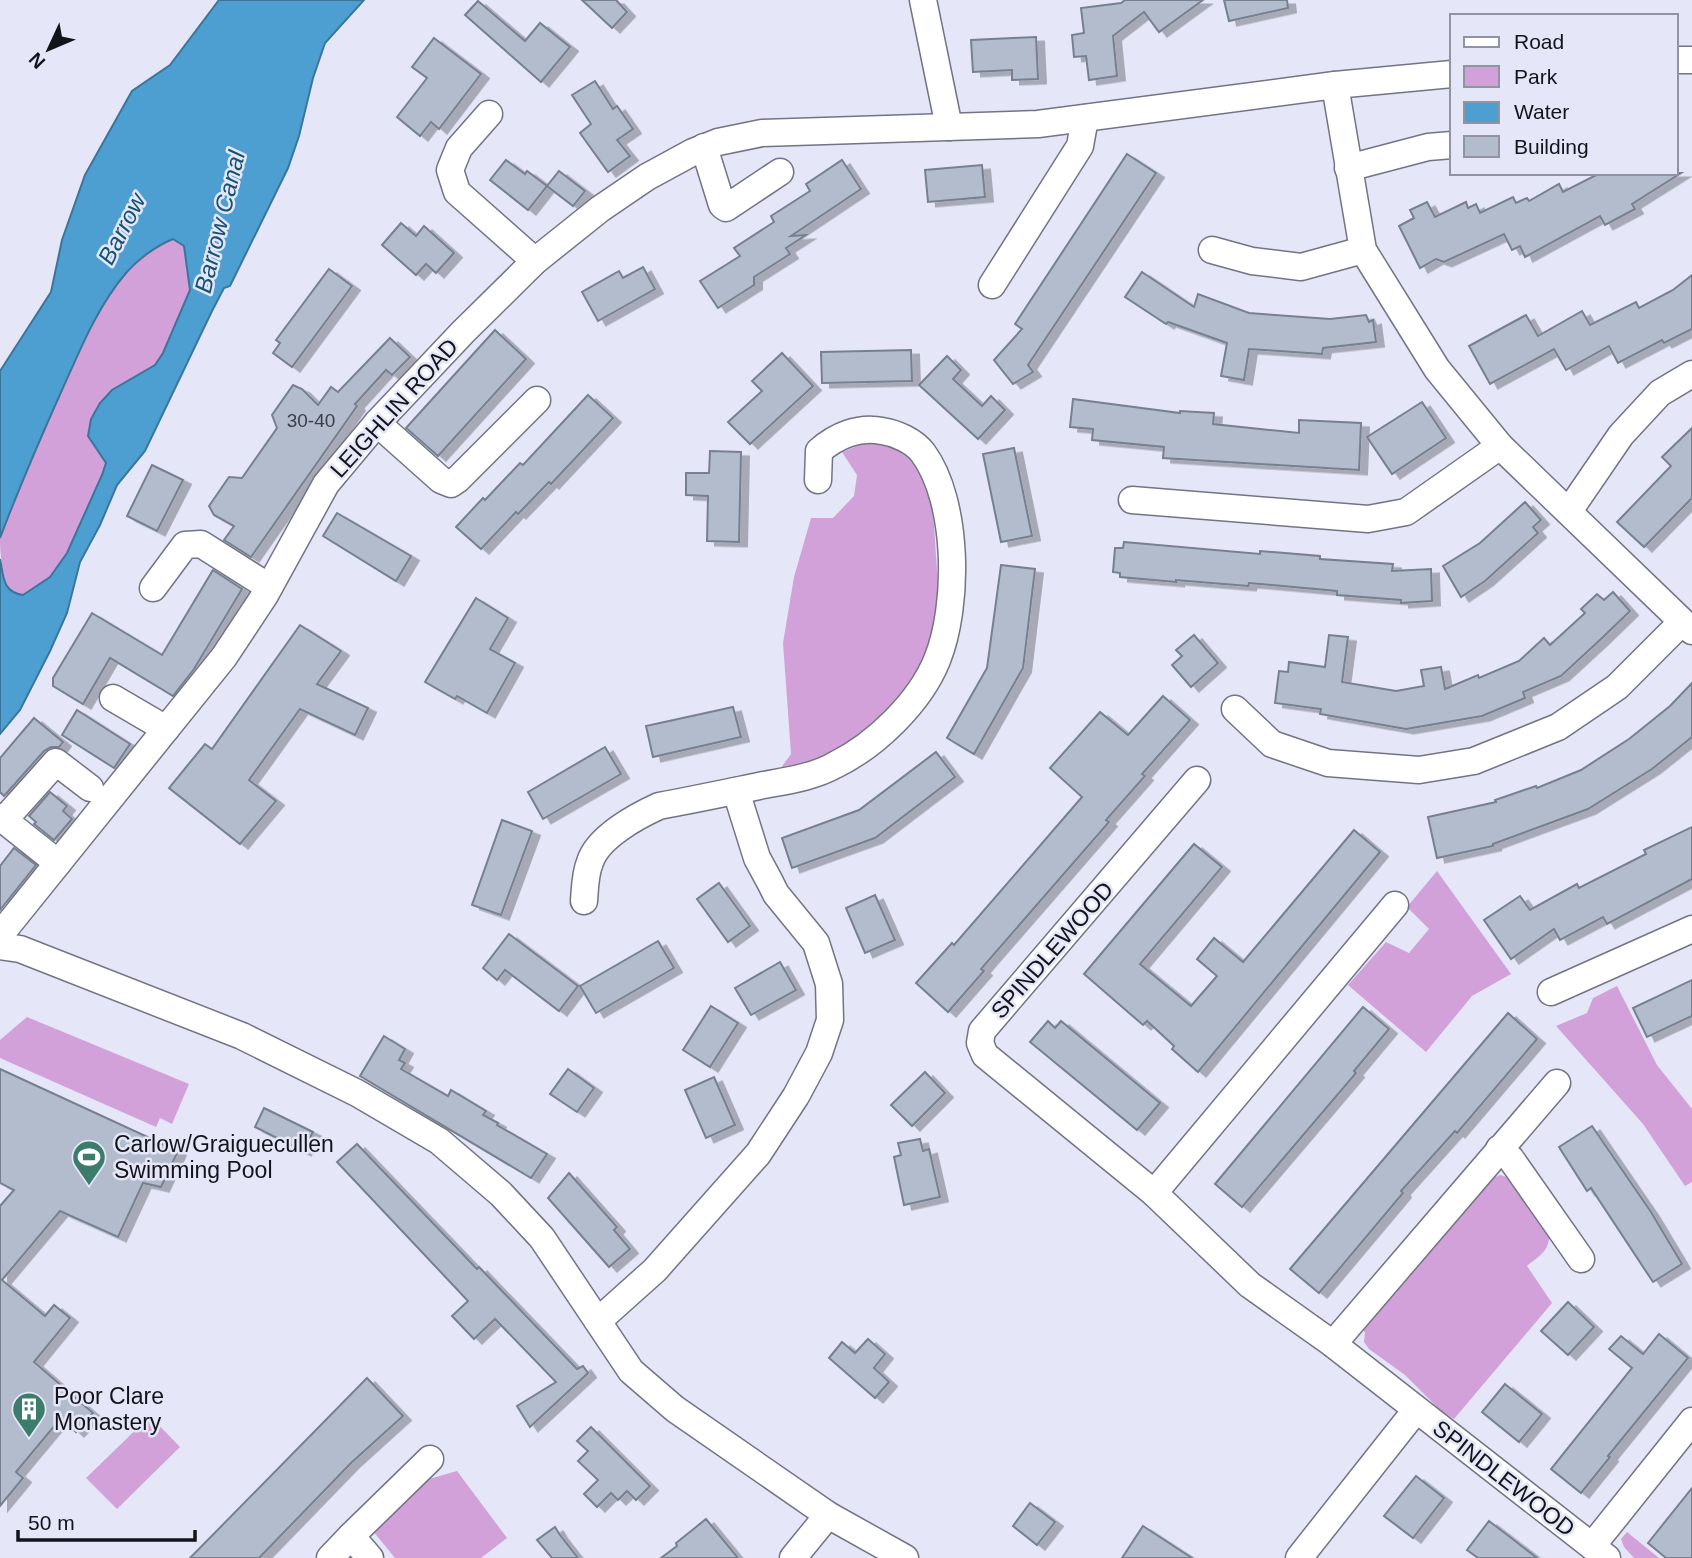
<svg xmlns="http://www.w3.org/2000/svg" width="1692" height="1558" font-family="Helvetica,sans-serif">
<defs>
<filter id="shadow"><feDropShadow dx="8" dy="4.5" stdDeviation="0" flood-color="#0004"/></filter>
</defs>
<rect width="100%" height="100%" fill="#e5e7f9"/>
<g fill="#d3a1d9">
<path d="M 173,239 L 184,246 L 190,290 L 163,353 L 155,365 L 112,390 L 97,450 L 106,462 L 102,475 L 67,553 L 50,577 L 23,595 L 14,593 L 7,588 C 3,572 0,557 0,540 C 2,520 24,476 33,455 C 60,395 83,325 126,273 C 138,259 156,246 173,239 Z"/>
<path d="M 868,442 L 890,444 L 917,465 L 933,509 L 938,586 L 930,650 L 904,697 L 860,739 L 826,759 L 775,776 L 791,754 L 783,643 L 794,577 L 811,518 L 833,518 L 854,496 L 857,475 L 842,452 Z"/>
<path d="M 1437,871 L 1511,974 L 1472,996 L 1426,1052 L 1348,985 L 1386,942 L 1409,953 L 1429,929 L 1407,907 Z"/>
<path d="M 1617,986 L 1657,1065 L 1692,1109 L 1692,1182 L 1685,1186 L 1643,1124 L 1556,1026 L 1587,1013 L 1593,998 Z"/>
<path d="M 27,1017 L 189,1084 L 172,1124 L 160,1118 L 156,1127 L 0,1058 L 0,1040 Z"/>
<path d="M 1500,1175 L 1513,1179 L 1549,1235 C 1550,1251 1538,1257 1527,1266 L 1552,1303 L 1454,1419 L 1440,1410 L 1405,1375 L 1369,1349 L 1364,1342 L 1365,1332 L 1360,1328 L 1491,1179 Z"/>
<path d="M 150,1416 L 180,1447 L 117,1509 L 86,1478 Z"/>
<path d="M 457,1471 L 507,1538 L 481,1558 L 395,1558 L 373,1531 L 422,1481 Z"/>
<path d="M 1627,1532 L 1659,1558 L 1634,1558 L 1624,1547 L 1621,1539 Z"/>
</g>
<path fill="#4e9fd1" stroke="#3c759a" stroke-width="2" d="M 219,0 L 364,0 L 325,43 L 313,78 L 299,136 L 288,168 L 230,286 L 224,288 L 212,311 L 145,451 L 117,485 L 100,525 L 80,562 L 67,613 L 50,651 L 20,710 L 0,734 L 0,559 C 4,577 2,592 23,595 L 50,577 L 67,553 L 102,475 L 106,463 L 88,436 L 91,419 L 100,403 L 112,390 L 155,365 L 163,353 L 190,290 L 184,246 L 173,239 C 156,246 138,259 126,273 C 97,307 80,350 62,390 C 40,439 19,488 0,538 L 0,371 L 51,292 L 62,240 L 85,175 L 132,91 L 170,65 Z"/>
<g fill="#b2bccc" stroke="#77808f" stroke-width="2" filter="url(#shadow)">
<path d="M 582,0 L 616,0 L 627,12 L 612,28 Z"/>
<path d="M 1125,0 L 1203,0 L 1159,32 L 1144,12 L 1113,36 L 1117,76 L 1089,80 L 1086,56 L 1074,57 L 1072,35 L 1084,33 L 1081,8 L 1121,3 Z"/>
<path d="M 1224,0 L 1287,0 L 1288,8 L 1229,21 Z"/>
<path d="M 478,1 L 525,41 L 540,23 L 570,47 L 541,82 L 465,15 Z"/>
<path d="M 1036,37 L 1038,79 L 1012,80 L 1012,70 L 973,72 L 971,40 Z"/>
<path d="M 434,38 L 481,74 L 439,129 L 431,122 L 420,136 L 397,117 L 427,78 L 412,67 Z"/>
<path d="M 595,81 L 613,109 L 617,106 L 633,129 L 617,140 L 630,156 L 608,172 L 580,133 L 591,124 L 572,95 Z"/>
<path d="M 1127,154 L 1156,173 L 1028,365 L 1033,372 L 1013,384 L 994,360 L 1022,329 L 1015,324 Z"/>
<path d="M 506,160 L 525,174 L 527,171 L 547,186 L 528,210 L 490,180 Z"/>
<path d="M 842,160 L 861,189 L 791,236 L 806,235 L 786,248 L 790,254 L 754,277 L 754,285 L 718,308 L 700,281 L 740,256 L 734,248 L 774,222 L 771,216 L 810,191 L 806,184 Z"/>
<path d="M 982,165 L 985,197 L 928,202 L 925,170 Z"/>
<path d="M 559,171 L 585,191 L 573,206 L 547,186 Z"/>
<path d="M 1600,173 L 1681,173 L 1632,204 L 1635,209 L 1605,225 L 1600,216 L 1525,257 L 1520,246 L 1512,250 L 1504,234 L 1444,262 L 1436,259 L 1420,268 L 1399,226 L 1414,218 L 1410,210 L 1427,202 L 1435,217 L 1466,202 L 1468,208 L 1476,204 L 1480,213 L 1513,197 L 1516,203 L 1527,198 L 1529,201 L 1559,184 L 1563,192 Z"/>
<path d="M 401,223 L 416,236 L 424,226 L 454,253 L 436,273 L 426,264 L 416,275 L 382,245 Z"/>
<path d="M 643,267 L 655,289 L 598,321 L 582,292 L 619,271 L 623,278 Z"/>
<path d="M 329,269 L 352,286 L 292,367 L 273,353 L 280,343 L 276,340 Z"/>
<path d="M 1142,272 L 1194,307 L 1198,294 L 1249,313 L 1330,319 L 1366,315 L 1369,322 L 1373,320 L 1376,342 L 1323,348 L 1322,354 L 1249,349 L 1244,380 L 1221,376 L 1227,343 L 1168,322 L 1166,324 L 1125,297 Z"/>
<path d="M 1692,275 L 1692,329 L 1664,343 L 1662,340 L 1618,363 L 1609,346 L 1566,370 L 1554,349 L 1490,384 L 1469,346 L 1526,315 L 1538,336 L 1582,311 L 1590,325 L 1636,302 L 1639,308 L 1673,290 Z"/>
<path d="M 495,330 L 526,359 L 438,456 L 406,428 Z"/>
<path d="M 390,338 L 410,357 L 392,375 L 386,370 L 355,404 L 357,406 L 251,557 L 224,540 L 234,526 L 214,515 L 209,506 L 229,477 L 242,478 L 277,428 L 272,415 L 293,385 L 302,389 L 318,405 L 331,387 L 338,392 Z"/>
<path d="M 911,350 L 912,381 L 822,383 L 821,352 Z"/>
<path d="M 782,353 L 813,386 L 750,444 L 728,422 L 762,391 L 752,381 Z"/>
<path d="M 947,356 L 961,370 L 953,379 L 982,406 L 991,396 L 1005,410 L 978,439 L 919,385 Z"/>
<path d="M 588,395 L 613,418 L 551,484 L 549,482 L 518,514 L 516,512 L 481,549 L 456,527 L 483,498 L 485,500 L 520,463 L 523,465 Z"/>
<path d="M 1073,399 L 1180,413 L 1180,411 L 1214,413 L 1213,424 L 1299,433 L 1299,420 L 1361,423 L 1359,470 L 1163,458 L 1164,447 L 1092,440 L 1093,429 L 1070,427 Z"/>
<path d="M 1422,402 L 1446,438 L 1392,474 L 1367,437 Z"/>
<path d="M 1692,428 L 1692,498 L 1644,547 L 1617,522 L 1671,466 L 1662,457 Z"/>
<path d="M 1014,448 L 1032,536 L 1001,542 L 983,454 Z"/>
<path d="M 710,451 L 741,452 L 739,542 L 707,541 L 708,496 L 686,495 L 686,473 L 709,473 Z"/>
<path d="M 152,465 L 183,480 L 157,531 L 127,516 Z"/>
<path d="M 1525,502 L 1541,520 L 1533,527 L 1538,533 L 1485,581 L 1461,597 L 1443,566 L 1480,543 Z"/>
<path d="M 337,513 L 411,556 L 396,581 L 323,536 Z"/>
<path d="M 1124,542 L 1260,554 L 1260,551 L 1320,556 L 1320,559 L 1393,564 L 1392,571 L 1431,569 L 1432,601 L 1401,603 L 1401,600 L 1337,595 L 1337,591 L 1249,583 L 1248,586 L 1176,580 L 1176,582 L 1120,577 L 1120,573 L 1113,572 L 1115,548 L 1123,548 Z"/>
<path d="M 1001,565 L 1035,569 L 1023,668 L 974,754 L 947,738 L 987,668 Z"/>
<path d="M 213,570 L 242,589 L 194,669 L 173,696 L 110,658 L 83,704 L 53,686 L 53,678 L 92,613 L 162,655 Z"/>
<path d="M 1613,592 L 1630,611 L 1601,639 L 1561,676 L 1523,692 L 1525,698 L 1482,716 L 1406,729 L 1320,714 L 1321,709 L 1275,703 L 1279,671 L 1288,672 L 1289,662 L 1325,667 L 1329,635 L 1348,637 L 1342,682 L 1396,691 L 1424,686 L 1421,670 L 1441,667 L 1445,689 L 1478,675 L 1479,678 L 1519,661 L 1544,638 L 1550,645 L 1585,613 L 1581,609 L 1597,594 L 1604,600 Z"/>
<path d="M 476,598 L 508,618 L 490,649 L 515,663 L 487,713 L 457,696 L 455,699 L 425,682 Z"/>
<path d="M 300,625 L 341,651 L 317,684 L 368,708 L 355,735 L 300,709 L 249,780 L 276,801 L 240,844 L 169,788 L 205,744 L 212,749 Z"/>
<path d="M 1194,635 L 1218,663 L 1191,687 L 1172,665 L 1182,656 L 1176,650 Z"/>
<path d="M 1692,683 L 1692,737 L 1652,769 L 1588,809 L 1493,844 L 1493,846 L 1437,858 L 1428,817 L 1496,802 L 1495,800 L 1536,786 L 1537,788 L 1581,770 L 1629,739 L 1670,706 Z"/>
<path d="M 1163,696 L 1190,720 L 1142,774 L 1145,776 L 1106,820 L 1109,822 L 981,969 L 984,971 L 948,1012 L 916,983 L 952,943 L 954,945 L 1082,797 L 1050,768 L 1100,712 L 1128,735 Z"/>
<path d="M 733,707 L 741,737 L 653,757 L 646,726 Z"/>
<path d="M 77,710 L 130,744 L 114,768 L 62,735 Z"/>
<path d="M 34,718 L 63,742 L 59,747 L 51,747 L 44,751 L 4,796 L 0,792 L 0,758 Z"/>
<path d="M 605,747 L 621,774 L 543,819 L 528,792 Z"/>
<path d="M 936,752 L 955,777 L 875,838 L 792,868 L 782,838 L 859,810 Z"/>
<path d="M 50,792 L 67,806 L 63,811 L 72,819 L 54,840 L 34,824 L 36,822 L 29,816 Z"/>
<path d="M 502,820 L 532,831 L 501,915 L 472,905 Z"/>
<path d="M 1692,827 L 1692,879 L 1607,924 L 1603,917 L 1560,940 L 1554,929 L 1511,959 L 1484,920 L 1520,896 L 1530,910 L 1577,884 L 1579,888 L 1646,854 L 1644,850 Z"/>
<path d="M 1354,830 L 1380,852 L 1198,1072 L 1172,1049 L 1174,1046 L 1147,1021 L 1143,1025 L 1084,974 L 1194,844 L 1222,867 L 1140,964 L 1191,1006 L 1217,976 L 1197,959 L 1214,938 L 1243,962 Z"/>
<path d="M 14,848 L 36,865 L 0,910 L 0,866 Z"/>
<path d="M 719,883 L 750,926 L 728,942 L 697,899 Z"/>
<path d="M 875,895 L 895,940 L 865,953 L 846,908 Z"/>
<path d="M 509,934 L 578,986 L 559,1011 L 505,970 L 497,980 L 483,968 Z"/>
<path d="M 658,941 L 674,968 L 596,1013 L 580,986 Z"/>
<path d="M 780,962 L 796,990 L 751,1015 L 735,988 Z"/>
<path d="M 1692,980 L 1692,1016 L 1647,1037 L 1633,1008 Z"/>
<path d="M 711,1006 L 738,1023 L 710,1067 L 683,1050 Z"/>
<path d="M 1363,1007 L 1389,1029 L 1354,1071 L 1356,1073 L 1242,1207 L 1215,1184 Z"/>
<path d="M 1508,1013 L 1537,1039 L 1457,1133 L 1455,1131 L 1401,1191 L 1403,1193 L 1319,1293 L 1290,1269 Z"/>
<path d="M 1048,1021 L 1055,1028 L 1061,1021 L 1160,1103 L 1137,1130 L 1030,1042 Z"/>
<path d="M 384,1036 L 405,1049 L 399,1060 L 405,1063 L 401,1069 L 448,1096 L 451,1090 L 486,1111 L 483,1115 L 498,1123 L 497,1125 L 547,1154 L 531,1178 L 360,1076 Z"/>
<path d="M 0,1069 L 178,1151 L 161,1187 L 143,1183 L 118,1237 L 60,1211 L 2,1280 L 45,1316 L 54,1305 L 70,1318 L 34,1362 L 93,1413 L 76,1432 L 61,1418 L 16,1472 L 23,1478 L 0,1506 L 0,1206 L 14,1190 L 0,1183 Z"/>
<path d="M 568,1069 L 594,1088 L 577,1112 L 550,1094 Z"/>
<path d="M 925,1072 L 945,1093 L 912,1126 L 891,1105 Z"/>
<path d="M 714,1077 L 735,1125 L 706,1138 L 685,1090 Z"/>
<path d="M 264,1108 L 313,1132 L 303,1151 L 255,1127 Z"/>
<path d="M 1592,1126 L 1651,1212 L 1682,1264 L 1653,1282 L 1591,1188 L 1587,1191 L 1559,1147 Z"/>
<path d="M 920,1139 L 923,1151 L 929,1149 L 940,1197 L 904,1205 L 894,1157 L 901,1155 L 898,1143 Z"/>
<path d="M 357,1144 L 477,1269 L 479,1267 L 577,1369 L 583,1366 L 588,1373 L 530,1427 L 517,1406 L 556,1382 L 495,1319 L 474,1339 L 452,1316 L 468,1301 L 337,1162 Z"/>
<path d="M 569,1173 L 617,1227 L 614,1230 L 630,1249 L 609,1267 L 548,1198 Z"/>
<path d="M 1568,1302 L 1594,1327 L 1568,1355 L 1541,1331 Z"/>
<path d="M 1659,1334 L 1688,1358 L 1608,1456 L 1610,1457 L 1581,1493 L 1551,1469 L 1632,1368 L 1609,1349 L 1621,1336 L 1643,1354 Z"/>
<path d="M 868,1339 L 885,1354 L 874,1368 L 889,1382 L 875,1398 L 829,1358 L 842,1342 L 855,1353 Z"/>
<path d="M 367,1378 L 403,1416 L 351,1463 L 259,1558 L 190,1558 Z"/>
<path d="M 1505,1384 L 1542,1414 L 1519,1442 L 1482,1412 Z"/>
<path d="M 591,1427 L 650,1486 L 636,1500 L 627,1491 L 618,1500 L 611,1493 L 597,1507 L 584,1494 L 598,1480 L 578,1461 L 588,1451 L 577,1441 Z"/>
<path d="M 1416,1476 L 1444,1498 L 1413,1538 L 1384,1516 Z"/>
<path d="M 1692,1488 L 1692,1558 L 1666,1558 L 1648,1543 Z"/>
<path d="M 1030,1503 L 1055,1522 L 1037,1545 L 1013,1526 Z"/>
<path d="M 706,1519 L 738,1558 L 661,1558 L 677,1546 L 676,1543 Z"/>
<path d="M 1489,1521 L 1510,1537 L 1537,1558 L 1478,1558 L 1467,1550 Z"/>
<path d="M 1143,1526 L 1192,1558 L 1122,1558 Z"/>
<path d="M 555,1527 L 560,1535 L 578,1558 L 552,1558 L 537,1540 Z"/>
</g>
<g fill="none" stroke-linecap="round" stroke-linejoin="round">
<g stroke="#727484" stroke-width="29">
<g id="minor">
<path d="M 923,0 L 949,127"/>
<path d="M 1676,60 L 1692,60"/>
<path d="M 1335,85 L 1363,250 L 1437,369 L 1500,446 L 1692,631"/>
<path d="M 489,114 L 459,148 L 450,170 L 457,192 L 535,261"/>
<path d="M 704,147 L 722,205 L 726,208 L 780,172"/>
<path d="M 1348,168 L 1428,147 L 1452,145"/>
<path d="M 1212,250 L 1252,261 L 1301,267 L 1363,250"/>
<path d="M 992,285 L 1080,146 L 1085,118"/>
<path d="M 377,423 L 441,480 L 451,484 L 457,480 L 537,400"/>
<path d="M 1132,500 L 1368,519 L 1406,512 L 1500,446"/>
<path d="M 1569,511 L 1621,435 L 1660,393 L 1692,374"/>
<path d="M 153,588 L 185,545 L 201,544 L 269,587"/>
<path d="M 113,698 L 166,729"/>
<path d="M 1235,709 L 1272,744 L 1328,763 L 1419,770 L 1474,761 L 1558,727 L 1617,687 L 1681,623"/>
<path d="M 1197,780 L 982,1031 L 980,1043 L 985,1055 L 1154,1193 L 1250,1285 L 1333,1344 L 1607,1558"/>
<path d="M 0,817 L 58,863"/>
<path d="M 4,820 L 56,762 L 90,788"/>
<path d="M 584,901 C 585,888 585,874 590,862 C 598,837 637,816 659,806 C 692,800 725,793 759,786 C 784,781 812,778 835,765 C 876,745 920,702 937,660 C 959,606 959,502 923,453 C 914,441 896,433 882,431 C 859,426 836,436 819,451 L 818,480"/>
<path d="M 0,935 L 224,657 L 265,595 L 326,484 L 377,423 L 463,332 L 535,261 L 600,209 L 647,177 L 693,152 L 718,142 L 762,133 L 1038,124 L 1335,85 L 1452,74"/>
<path d="M 0,946 L 20,949 L 242,1036 L 357,1093 L 439,1141 L 501,1194 L 542,1238 L 631,1371 L 675,1409 L 828,1515 L 905,1558"/>
<path d="M 1551,992 L 1692,929"/>
<path d="M 1499,1149 L 1511,1159 L 1581,1259"/>
<path d="M 1154,1193 L 1395,905"/>
<path d="M 598,1321 L 655,1270 L 758,1154 L 796,1096 L 819,1053 L 830,1020 L 829,984 L 816,943 L 776,894 L 770,882 L 757,858 L 736,791"/>
<path d="M 1333,1344 L 1557,1083"/>
<path d="M 351,1536 L 430,1459"/>
<path d="M 1592,1546 L 1692,1421"/>
<path d="M 330,1558 L 351,1536 L 370,1558"/>
<path d="M 793,1558 L 828,1515"/>
<path d="M 1299,1558 L 1416,1410"/>
</g>
</g>
<use href="#minor" stroke="#fff" stroke-width="26"/>
</g>
<defs>
<g id="stadium-pin" transform="scale(1.75)"><path d="M0 17L-7.5 6A9.5 9.5 0 1 1 7.5 6Z" fill="#3b7c6b" stroke="#e5e7f9"/><path d="M0-5a6.5 5 0 1 0 0 10a6.5 5 0 1 0 0-10ZM-3.5-1.8h7v3.6h-7Z" fill="#fff"/></g>
<g id="building-pin" transform="scale(1.75)"><path d="M0 17L-7.5 6A9.5 9.5 0 1 1 7.5 6Z" fill="#3b7c6b" stroke="#e5e7f9"/><path d="M-4-6H4V6H1V3H-1V6H-4ZM-2.5-4.3h1.7v1.8h-1.7ZM.8-4.3h1.7v1.8H.8ZM-2.5-1h1.7V.8h-1.7ZM.8-1h1.7V.8H.8Z" fill="#fff"/></g>
</defs>
<g fill-rule="evenodd">
<use href="#stadium-pin" x="89" y="1157"/>
<use href="#building-pin" x="29" y="1409"/>
</g>
<g text-anchor="middle" stroke-width="5" stroke-linejoin="round" paint-order="stroke">
<g font-size="19" fill="#3b3e46">
<text x="311" y="427">30-40</text>
</g>
<g font-size="23" fill="#13141a" stroke="#e5e7f9">
<text transform="translate(394 408) rotate(-48)" y="8">LEIGHLIN ROAD</text>
<text transform="translate(1052 950) rotate(-49)" y="8">SPINDLEWOOD</text>
<text transform="translate(1504 1478) rotate(38)" y="8">SPINDLEWOOD</text>
</g>
<g font-size="23" fill="#13141a" stroke="#e5e7f9" text-anchor="start">
<text x="114" y="1152">Carlow/Graiguecullen<tspan x="114" dy="26">Swimming Pool</tspan></text>
<text x="54" y="1404">Poor Clare<tspan x="54" dy="26">Monastery</tspan></text>
</g>
<g font-size="24" font-style="italic" fill="#145274" stroke="#e5e7f9">
<text transform="translate(220 222) rotate(-76)" y="8">Barrow Canal</text>
<text transform="translate(122 229) rotate(-63)" y="8">Barrow</text>
</g>
</g>
<rect x="1450" y="14" width="228" height="161" fill="#e5e7f9" stroke="#9193a0" stroke-width="2"/>
<rect x="1464" y="37" width="35" height="10" fill="#ffffff" stroke="#9193a0" stroke-width="2"/>
<text x="1514" y="49" font-size="21" fill="#13141a">Road</text>
<rect x="1464" y="66" width="35" height="21" fill="#d3a1d9" stroke="#9193a0" stroke-width="2"/>
<text x="1514" y="84" font-size="21" fill="#13141a">Park</text>
<rect x="1464" y="102" width="35" height="21" fill="#4e9fd1" stroke="#9193a0" stroke-width="2"/>
<text x="1514" y="119" font-size="21" fill="#13141a">Water</text>
<rect x="1464" y="136" width="35" height="21" fill="#b2bccc" stroke="#9193a0" stroke-width="2"/>
<text x="1514" y="154" font-size="21" fill="#13141a">Building</text>
<g transform="translate(49 49) rotate(226)" stroke="#e5e7f9" stroke-width="5" paint-order="stroke">
<path d="M0-5L12 26L0 18L-12 26Z" fill="#13141a"/>
<text y="-10" font-size="19" font-weight="bold" text-anchor="middle" fill="#13141a">N</text>
</g>
<path d="M18 1530v10h177v-10" fill="none" stroke="#13141a" stroke-width="3.5"/>
<text x="28" y="1530" font-size="21" fill="#13141a" stroke="#e5e7f9" stroke-width="5" paint-order="stroke">50 m</text>
</svg>
